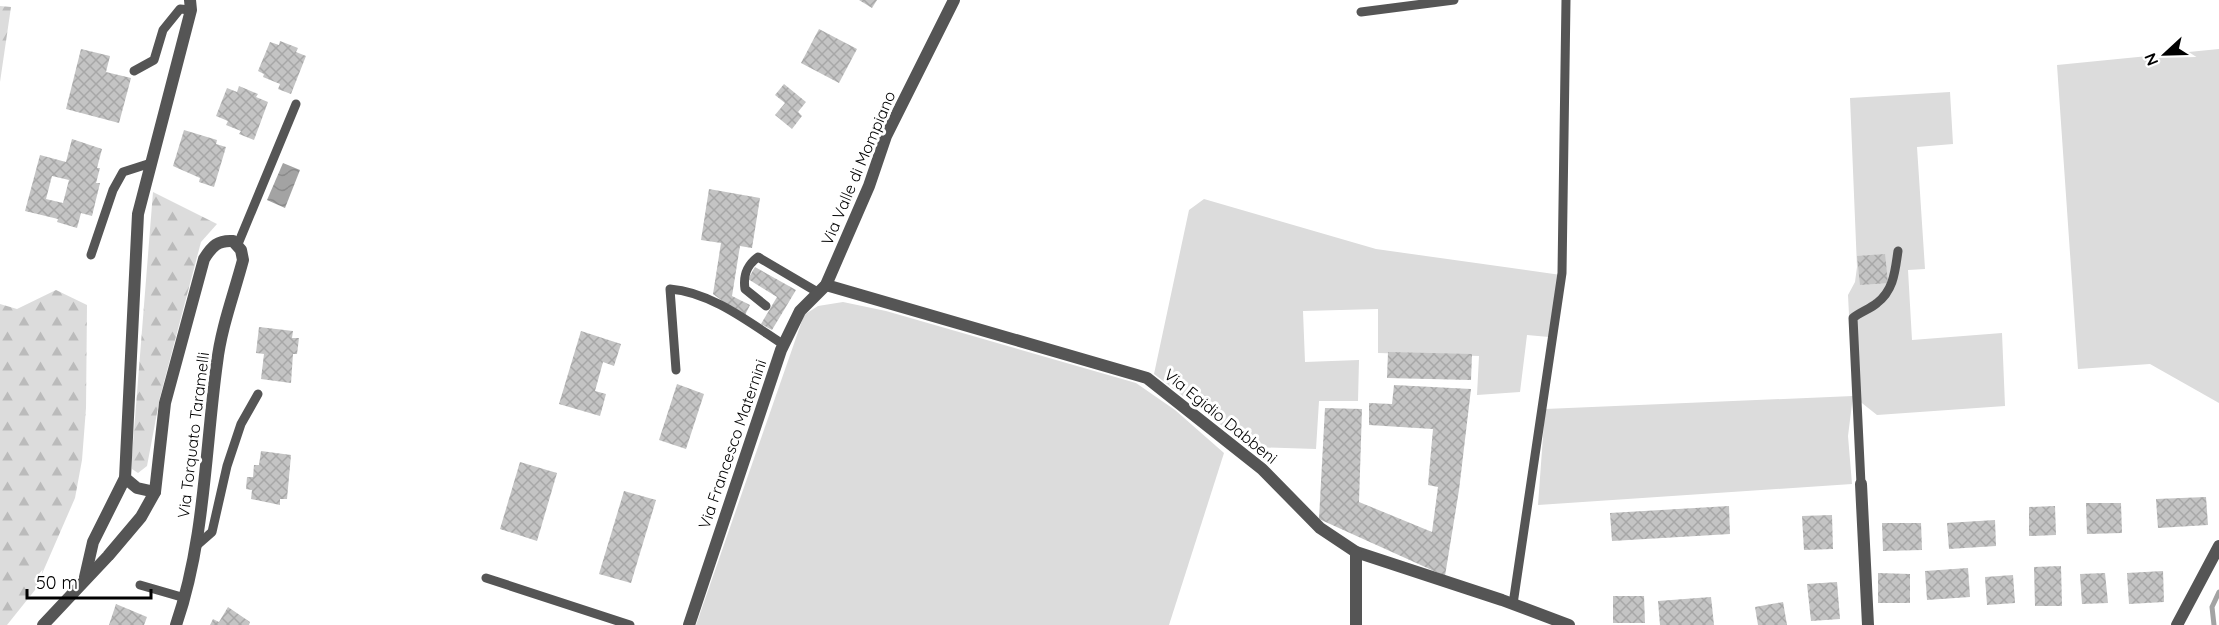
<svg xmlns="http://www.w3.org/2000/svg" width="2219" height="625" font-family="Quicksand,sans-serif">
<defs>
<pattern id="forest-firs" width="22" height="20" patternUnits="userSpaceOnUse" patternTransform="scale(1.5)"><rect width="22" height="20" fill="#dcdcdc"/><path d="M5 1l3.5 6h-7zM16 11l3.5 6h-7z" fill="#bbb"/></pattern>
<pattern id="water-waves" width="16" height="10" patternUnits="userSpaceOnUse" patternTransform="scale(1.5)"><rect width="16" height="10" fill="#a3a3a3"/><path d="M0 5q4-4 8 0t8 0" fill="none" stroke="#8b8b8b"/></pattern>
<pattern id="building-cross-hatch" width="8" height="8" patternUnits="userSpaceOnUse" patternTransform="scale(1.5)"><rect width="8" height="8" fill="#c4c4c4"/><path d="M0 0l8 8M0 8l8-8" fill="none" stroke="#a7a7a7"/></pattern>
</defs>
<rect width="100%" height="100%" fill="#fff"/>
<g fill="#dcdcdc">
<path d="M 2219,49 L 2219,403 L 2150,364 L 2078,369 L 2057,65 Z"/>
<path d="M 1950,92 L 1953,144 L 1917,147 L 1925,269 L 1908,270 L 1912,340 L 2002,333 L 2005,406 L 1877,415 L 1853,396 L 1848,436 L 1852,484 L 1538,505 L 1545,409 L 1853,396 L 1848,295 L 1855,282 L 1857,267 L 1850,98 Z"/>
<path d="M 1204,199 L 1376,249 L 1561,275 L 1549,337 L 1527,335 L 1520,392 L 1477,395 L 1479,356 L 1378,353 L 1378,309 L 1303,311 L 1305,362 L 1359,360 L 1358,401 L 1319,401 L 1316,449 L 1250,447 L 1154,374 L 1189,210 Z"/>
<path d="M 843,302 L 886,311 L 1136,383 L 1175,410 L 1224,453 L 1169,625 L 696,625 L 804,315 L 818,306 Z"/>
</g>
<g fill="url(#forest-firs)">
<path d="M 0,6 L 11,7 L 0,82 Z"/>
<path d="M 153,192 L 217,224 L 201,242 L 160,397 L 147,466 L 138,473 L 132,469 L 132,456 Z"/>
<path d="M 56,290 L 87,305 L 86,408 L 82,460 L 75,498 L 35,590 L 7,625 L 0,625 L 0,304 L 17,309 Z"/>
</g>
<path fill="url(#water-waves)" d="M 283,163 L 300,170 L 285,208 L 267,200 Z"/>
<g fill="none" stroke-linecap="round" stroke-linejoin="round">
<path stroke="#a3a3a3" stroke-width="5" d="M 2214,625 L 2212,607 L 2219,592"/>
</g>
<g fill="url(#building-cross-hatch)" fill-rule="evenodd">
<path d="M 859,0 L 877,0 L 872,8 Z"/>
<path d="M 819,29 L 857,49 L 839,83 L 801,63 Z"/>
<path d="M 280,41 L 298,48 L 296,52 L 306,56 L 291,94 L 278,89 L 280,84 L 263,77 L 264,74 L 258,71 L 270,42 L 279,45 Z"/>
<path d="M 81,49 L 110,56 L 106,72 L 131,78 L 119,123 L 66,109 Z"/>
<path d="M 784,84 L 806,102 L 798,112 L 802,116 L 792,129 L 775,115 L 785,103 L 775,95 Z"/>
<path d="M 239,86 L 258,94 L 256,97 L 268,102 L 254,140 L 239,134 L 241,131 L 226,125 L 228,121 L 216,116 L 227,88 L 237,92 Z"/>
<path d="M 184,130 L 217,140 L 216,144 L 226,147 L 214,187 L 199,182 L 200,178 L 173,166 Z"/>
<path d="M 72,139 L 102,149 L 97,168 L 100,168 L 96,183 L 100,183 L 92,216 L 81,213 L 77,228 L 57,222 L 58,219 L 25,211 L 40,155 L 66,162 ZM 52,176 L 69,180 L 63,203 L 46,199 Z"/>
<path d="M 709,189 L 760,198 L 752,248 L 740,246 L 732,296 L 750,305 L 744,317 L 713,294 L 721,243 L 701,240 Z"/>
<path d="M 1885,254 L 1888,283 L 1860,285 L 1857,256 Z"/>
<path d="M 755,267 L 796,290 L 772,330 L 761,324 L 777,297 L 748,279 Z"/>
<path d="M 259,327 L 293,331 L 292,338 L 299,338 L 297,354 L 293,354 L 291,383 L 261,379 L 264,354 L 256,353 Z"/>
<path d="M 581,331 L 621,344 L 614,366 L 603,362 L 595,391 L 606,394 L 600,416 L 559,404 Z"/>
<path d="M 1388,352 L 1472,354 L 1471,380 L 1387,378 Z"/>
<path d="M 677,384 L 704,394 L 686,449 L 659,440 Z"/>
<path d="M 1394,385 L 1471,389 L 1459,490 L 1445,576 L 1319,519 L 1325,408 L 1362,409 L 1359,502 L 1432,532 L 1438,487 L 1428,485 L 1433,429 L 1369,425 L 1369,403 L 1392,404 Z"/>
<path d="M 261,451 L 291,455 L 287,499 L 280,499 L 280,505 L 251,499 L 252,490 L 246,489 L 247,477 L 253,477 L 254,465 L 259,465 Z"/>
<path d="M 520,462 L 557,473 L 537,541 L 500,529 Z"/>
<path d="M 624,491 L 656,500 L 631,583 L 599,574 Z"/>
<path d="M 2206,497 L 2208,525 L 2158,528 L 2156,499 Z"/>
<path d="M 2086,503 L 2121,503 L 2122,533 L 2087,534 Z"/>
<path d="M 1729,506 L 1730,534 L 1612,541 L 1610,513 Z"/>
<path d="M 2055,506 L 2056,535 L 2029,536 L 2029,507 Z"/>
<path d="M 1832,515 L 1833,549 L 1804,550 L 1802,516 Z"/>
<path d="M 1995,520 L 1996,546 L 1949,549 L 1947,523 Z"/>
<path d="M 1882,523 L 1921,523 L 1922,550 L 1883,551 Z"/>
<path d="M 2061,566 L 2062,606 L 2035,606 L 2034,567 Z"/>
<path d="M 1968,568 L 1970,597 L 1927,600 L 1925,571 Z"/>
<path d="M 2163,571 L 2164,602 L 2129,604 L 2127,573 Z"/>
<path d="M 1878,573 L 1910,574 L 1910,603 L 1878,603 Z"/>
<path d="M 2105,573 L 2108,603 L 2082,604 L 2080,574 Z"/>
<path d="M 2013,575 L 2015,603 L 1987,605 L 1985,577 Z"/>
<path d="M 1837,582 L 1840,619 L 1811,621 L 1807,584 Z"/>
<path d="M 1613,596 L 1644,596 L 1645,623 L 1613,623 Z"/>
<path d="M 1711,597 L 1714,625 L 1660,625 L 1658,601 Z"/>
<path d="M 1783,602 L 1787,625 L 1758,625 L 1755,607 Z"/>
<path d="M 116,604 L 147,617 L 144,625 L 109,625 Z"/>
<path d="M 228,607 L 250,622 L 249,625 L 210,625 L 213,619 L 219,622 Z"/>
</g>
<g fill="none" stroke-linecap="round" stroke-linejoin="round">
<g stroke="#555" stroke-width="9">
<path d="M 1361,12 L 1454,0"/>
<path d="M 134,71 L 154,60 L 163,30 L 180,9 L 191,10"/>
<path d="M 238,244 L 296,104"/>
<path d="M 91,255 L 113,190 L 123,172 L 151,163"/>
<path d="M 766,306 L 745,289 C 743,276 746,266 758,257 L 819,293"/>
<path d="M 676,370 L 670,289 C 711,292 750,323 784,345"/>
<path d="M 1861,484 L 1853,318 C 1860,312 1870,309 1877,303 C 1894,290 1895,271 1898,251"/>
<path d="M 196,546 L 212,532 L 227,466 L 241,424 L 258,394"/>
<path d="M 486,578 L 630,625"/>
<path d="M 140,585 L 185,598"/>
<path d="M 1513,604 L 1562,273 L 1566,0"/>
</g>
<g stroke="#555" stroke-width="12">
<path d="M 826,285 L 1147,378 L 1262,469 L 1320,528 L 1356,552 L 1502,600 L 1569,625"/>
<path d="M 125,478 L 137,488 L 155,492"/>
<path d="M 1861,484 L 1868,625"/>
<path d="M 1356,552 L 1356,625"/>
<path d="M 85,577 L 93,542 L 125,478 L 138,214 L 191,10 L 190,0"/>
<path d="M 43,625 L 108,556 L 141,517 L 155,492 L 165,403 L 204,259 C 212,246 218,240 233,241 L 241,250 L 243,260 C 234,294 221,328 217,363 C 205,450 205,541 176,625"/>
<path d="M 689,625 L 781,350 L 800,311 L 826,285 L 869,186 L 886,136 L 954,0"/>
<path d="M 2177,625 L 2219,546"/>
</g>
</g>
<g text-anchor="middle" stroke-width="6" stroke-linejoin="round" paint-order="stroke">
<g font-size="16" fill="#000" stroke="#fff">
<text transform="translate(858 168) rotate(-67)" y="6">Via Valle di Mompiano</text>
<text transform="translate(1221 416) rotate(39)" y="6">Via Egidio Dabbeni</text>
<text transform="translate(193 435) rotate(-83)" y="6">Via Torquato Taramelli</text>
<text transform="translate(732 444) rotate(-71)" y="6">Via Francesco Maternini</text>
</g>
</g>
<g transform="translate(2165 54) rotate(248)" stroke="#ffffff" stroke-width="4.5" paint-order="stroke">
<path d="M0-4.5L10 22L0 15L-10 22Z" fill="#000000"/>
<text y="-9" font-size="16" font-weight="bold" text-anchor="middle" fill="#000000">N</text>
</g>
<path d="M27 589v9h124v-9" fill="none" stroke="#000000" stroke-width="3"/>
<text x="36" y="589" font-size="18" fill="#000000" stroke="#ffffff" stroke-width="4.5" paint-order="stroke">50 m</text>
</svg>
